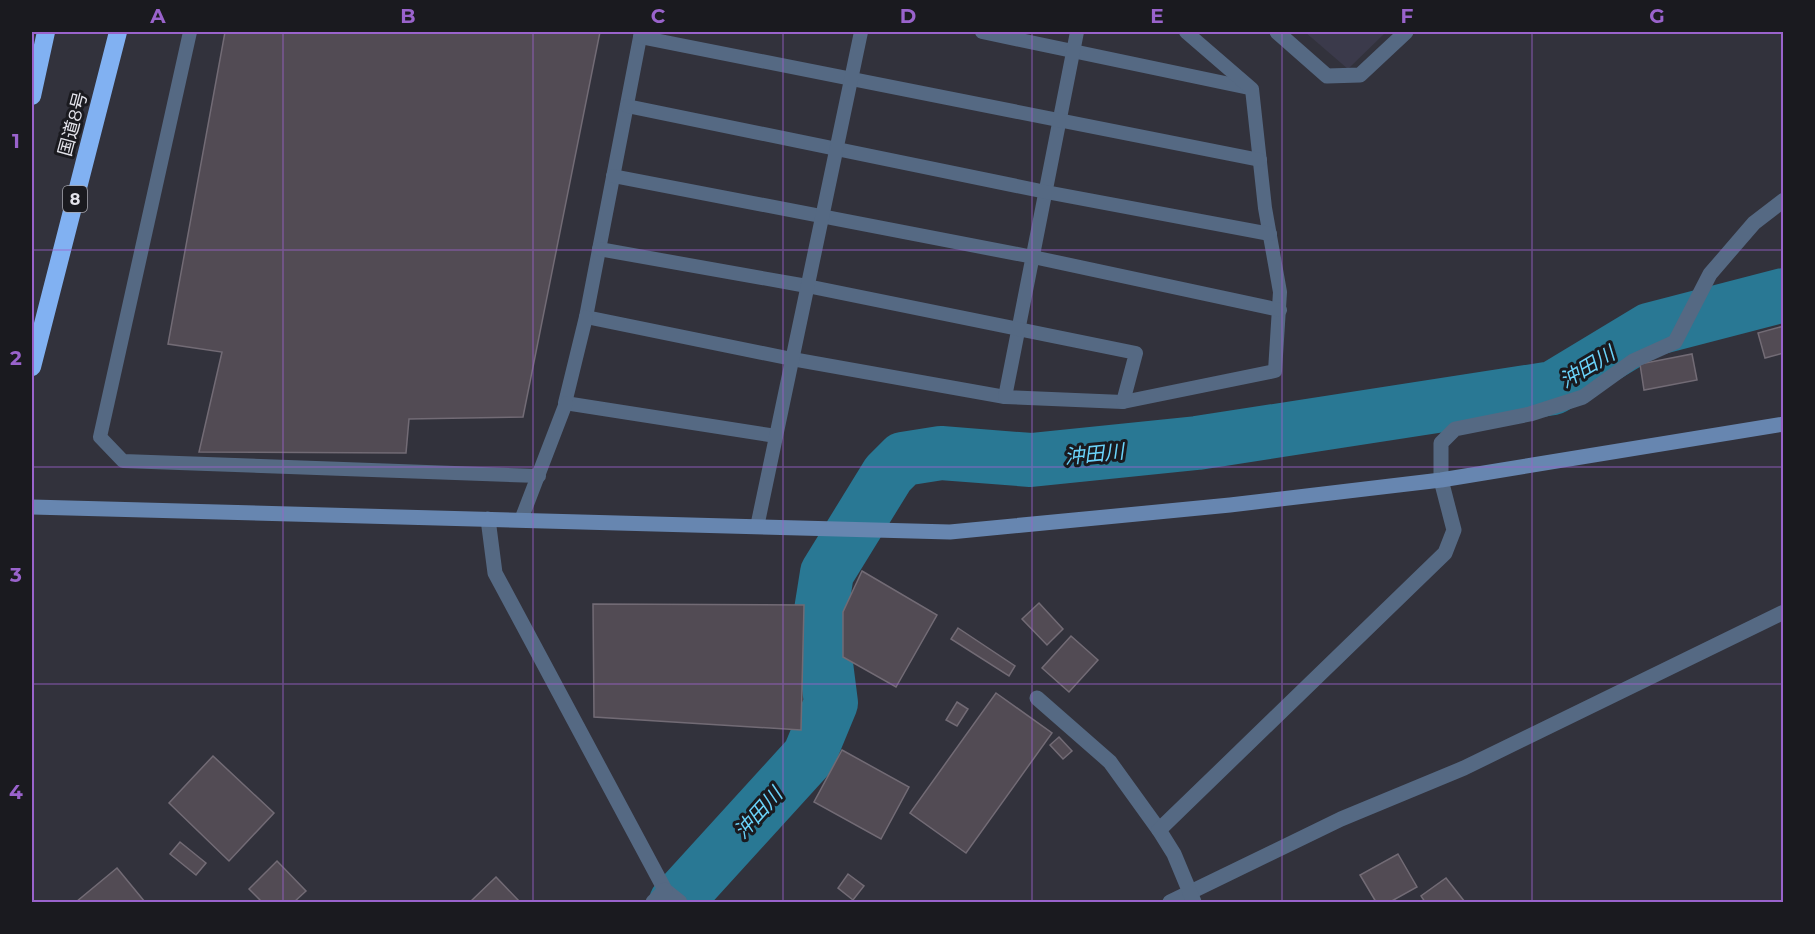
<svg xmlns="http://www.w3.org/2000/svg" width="1815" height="934" font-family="Montserrat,'Noto Sans JP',sans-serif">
<rect width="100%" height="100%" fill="#32323c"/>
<path fill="#3b3a4b" d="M 1305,32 L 1386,32 L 1348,69 Z"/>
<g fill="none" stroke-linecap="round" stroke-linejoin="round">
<path stroke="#297894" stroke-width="54" d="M 676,902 L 809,756 L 831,703 L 820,617 L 827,573 L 888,474 L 903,459 L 941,453 L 1031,460 L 1197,443 L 1553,388 L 1649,330 L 1784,295"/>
</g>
<g fill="#524b54" stroke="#726b75" stroke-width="1.5">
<path d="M 225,32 L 600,32 L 523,417 L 409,419 L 406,453 L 199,452 L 222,352 L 168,344 Z"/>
<path d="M 1784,326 L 1784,353 L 1765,358 L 1758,333 Z"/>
<path d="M 1692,354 L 1697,380 L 1644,390 L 1640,364 Z"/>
<path d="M 862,571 L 937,615 L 896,687 L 843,657 L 843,612 Z"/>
<path d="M 1039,603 L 1063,629 L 1047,645 L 1022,619 Z"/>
<path d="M 593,604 L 804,605 L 801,730 L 594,717 Z"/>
<path d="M 958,628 L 1015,666 L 1009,676 L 951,639 Z"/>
<path d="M 1071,636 L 1098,660 L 1069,692 L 1042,668 Z"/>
<path d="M 996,693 L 1052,733 L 966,853 L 910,813 Z"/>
<path d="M 957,702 L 968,709 L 957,726 L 946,720 Z"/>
<path d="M 1059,737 L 1072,751 L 1063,759 L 1050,745 Z"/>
<path d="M 842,750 L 909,787 L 881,839 L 814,802 Z"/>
<path d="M 213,756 L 274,813 L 229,861 L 169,803 Z"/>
<path d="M 180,842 L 206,863 L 196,875 L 170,854 Z"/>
<path d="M 1398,854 L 1417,887 L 1390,902 L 1376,902 L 1360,875 Z"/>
<path d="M 277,861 L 306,891 L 294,902 L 262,902 L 249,889 Z"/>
<path d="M 117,868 L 145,902 L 76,902 Z"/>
<path d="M 848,874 L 864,886 L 853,900 L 838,888 Z"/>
<path d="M 496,877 L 520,902 L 470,902 Z"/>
<path d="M 1446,878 L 1465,902 L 1425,902 L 1421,896 Z"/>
</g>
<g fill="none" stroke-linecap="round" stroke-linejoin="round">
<g stroke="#556983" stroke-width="14">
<path d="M 190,32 L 100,437 L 123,461 L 539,476"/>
<path d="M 641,32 L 586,317 L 792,359 L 1005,397"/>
<path d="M 982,32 L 1249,88"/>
<path d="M 1077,32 L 1005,397 L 1123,402 L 1275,371 L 1280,292 L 1265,208 L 1252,89 L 1186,32"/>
<path d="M 640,37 L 1260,160"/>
<path d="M 627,106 L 1046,192 L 1270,234"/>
<path d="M 613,176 L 1033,257 L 1280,310"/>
<path d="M 599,249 L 807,286 L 1136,353 L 1123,402"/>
<path d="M 586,317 L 565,403 L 776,436"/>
<path d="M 521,520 L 566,403"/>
<path d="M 757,527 L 861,32"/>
</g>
<g stroke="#556983" stroke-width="15">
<path d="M 1277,32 L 1327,76 L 1360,75 L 1406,32"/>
<path d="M 488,519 L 495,573 L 665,890 L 680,902"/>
<path d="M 1037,698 L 1110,762 L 1159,830"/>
<path d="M 653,902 L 665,890"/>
<path d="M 1170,902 L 1341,819 L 1464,768 L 1784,612"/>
<path d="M 1194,902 L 1174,854 L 1159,830 L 1445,553 L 1454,530 L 1441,480 L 1441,443 L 1455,429 L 1530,414 L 1583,397 L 1633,361 L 1675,342 L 1710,274 L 1754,223 L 1784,200"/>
</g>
<path stroke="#6786b0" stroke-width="15" d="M 32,507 L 950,532 L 1230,505 L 1441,480 L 1784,424"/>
<g stroke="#81b1f2" stroke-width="18">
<path d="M 32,96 L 46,32"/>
<path d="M 32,367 L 118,32"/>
</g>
</g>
<path fill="none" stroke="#9a63cc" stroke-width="1.5" stroke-opacity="0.55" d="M 283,32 L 283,902M 533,32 L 533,902M 783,32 L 783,902M 1032,32 L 1032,902M 1282,32 L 1282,902M 1532,32 L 1532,902M 32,250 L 1784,250M 32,467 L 1784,467M 32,684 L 1784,684"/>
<g text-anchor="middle" stroke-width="6" stroke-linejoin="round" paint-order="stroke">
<rect fill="#1a1a1f" stroke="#a7a7ae" stroke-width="1.5" x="63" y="186" width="24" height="26" rx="4.5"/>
<g font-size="16" font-weight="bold" fill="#e4e4eb">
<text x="75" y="205">8</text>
</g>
<g font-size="18" fill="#e4e4eb" stroke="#1a1a1f">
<text transform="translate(73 124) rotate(-75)" y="6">国道8号</text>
</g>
<g font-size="20" font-style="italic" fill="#6bd3fa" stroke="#1a1a1f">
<text transform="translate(1587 367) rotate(-31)" y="7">沖田川</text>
<text transform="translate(1094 454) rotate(-6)" y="7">沖田川</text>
<text transform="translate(758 813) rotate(-48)" y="7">沖田川</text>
</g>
</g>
<rect width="1815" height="934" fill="none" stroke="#1a1a1f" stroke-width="66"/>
<rect x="33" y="33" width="1749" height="868" fill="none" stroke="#9a63cc" stroke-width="2"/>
<g font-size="20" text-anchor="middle" font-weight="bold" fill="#9a63cc">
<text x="158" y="23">A</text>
<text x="408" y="23">B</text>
<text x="658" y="23">C</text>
<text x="908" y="23">D</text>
<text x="1157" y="23">E</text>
<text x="1407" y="23">F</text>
<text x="1657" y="23">G</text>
<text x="16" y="148">1</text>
<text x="16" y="365">2</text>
<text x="16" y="582">3</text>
<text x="16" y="799">4</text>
</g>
</svg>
